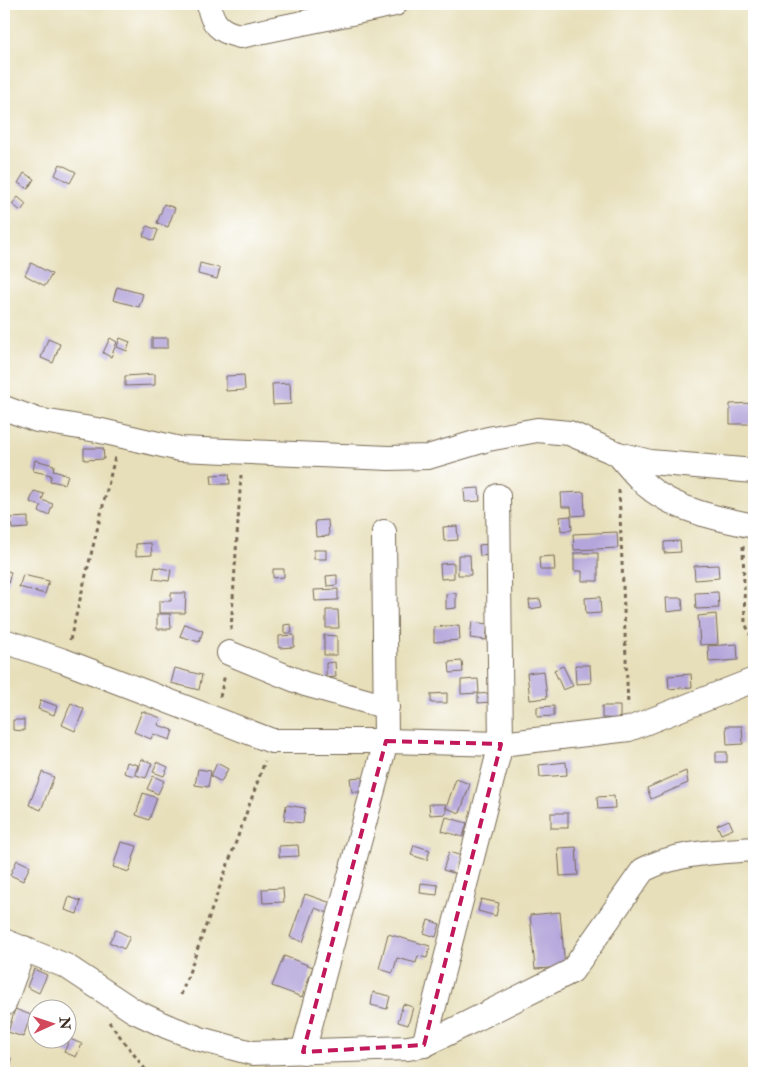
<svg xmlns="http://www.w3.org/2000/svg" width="758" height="1077" font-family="'IM FELL Double Pica',serif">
<rect width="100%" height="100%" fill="#fff"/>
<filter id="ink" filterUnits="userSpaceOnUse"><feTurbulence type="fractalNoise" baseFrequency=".02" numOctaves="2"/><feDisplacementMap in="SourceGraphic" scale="10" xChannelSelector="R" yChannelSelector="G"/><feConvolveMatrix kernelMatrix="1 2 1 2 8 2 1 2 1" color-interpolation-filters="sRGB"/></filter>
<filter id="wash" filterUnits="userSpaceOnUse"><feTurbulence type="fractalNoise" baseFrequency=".0096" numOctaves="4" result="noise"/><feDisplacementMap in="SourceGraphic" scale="20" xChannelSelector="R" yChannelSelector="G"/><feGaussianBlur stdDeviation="1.12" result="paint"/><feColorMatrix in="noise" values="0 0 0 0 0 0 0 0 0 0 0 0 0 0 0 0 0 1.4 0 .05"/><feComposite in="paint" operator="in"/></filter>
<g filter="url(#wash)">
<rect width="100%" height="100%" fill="#e7dfba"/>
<g id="blocks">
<g fill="#b4a5da">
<path d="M 60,164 L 76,172 L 70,183 L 55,175 Z"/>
<path d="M 24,173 L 34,179 L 28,189 L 18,183 Z"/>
<path d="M 18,197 L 26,204 L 21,211 L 12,204 Z"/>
<path d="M 164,204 L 175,208 L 168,227 L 157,223 Z"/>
<path d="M 147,226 L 158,230 L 154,241 L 143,236 Z"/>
<path d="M 31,263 L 52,274 L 45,286 L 25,275 Z"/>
<path d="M 200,263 L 220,268 L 217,279 L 198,274 Z"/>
<path d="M 117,287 L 143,294 L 139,307 L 113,300 Z"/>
<path d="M 110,338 L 117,342 L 111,357 L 103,353 Z"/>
<path d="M 120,338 L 130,342 L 127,351 L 117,347 Z"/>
<rect x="152" y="338" width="16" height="10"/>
<path d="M 48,339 L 60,344 L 53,363 L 41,358 Z"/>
<path d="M 155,374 L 155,385 L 125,386 L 125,376 Z"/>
<path d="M 244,375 L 245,390 L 226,391 L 226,376 Z"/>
<path d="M 290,383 L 291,404 L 273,405 L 272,384 Z"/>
<path d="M 754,403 L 754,424 L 730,424 L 730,404 Z"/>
<path d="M 84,448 L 103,448 L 104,459 L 84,460 Z"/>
<path d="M 35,460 L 54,465 L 53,471 L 68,475 L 65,484 L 50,481 L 51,475 L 33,471 Z"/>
<path d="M 229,474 L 230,484 L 212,484 L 211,475 Z"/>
<path d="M 479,488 L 480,501 L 465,502 L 464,489 Z"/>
<path d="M 34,491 L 44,494 L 42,500 L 53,504 L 49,515 L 39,512 L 41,506 L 30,502 Z"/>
<path d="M 584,492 L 585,515 L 572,516 L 571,507 L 562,507 L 561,493 Z"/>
<path d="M 571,516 L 572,530 L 561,531 L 560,517 Z"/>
<path d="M 28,517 L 28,528 L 12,529 L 11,518 Z"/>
<path d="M 328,520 L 329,536 L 316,537 L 315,521 Z"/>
<path d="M 457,526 L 458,540 L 444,541 L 443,527 Z"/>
<path d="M 617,532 L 618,548 L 574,550 L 573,534 Z"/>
<path d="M 680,541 L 681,552 L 664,553 L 664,542 Z"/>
<path d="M 151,543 L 152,555 L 136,556 L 136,544 Z"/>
<path d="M 490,544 L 491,555 L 480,556 L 479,545 Z"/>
<rect x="314" y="550" width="12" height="9"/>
<path d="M 574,553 L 598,553 L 598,581 L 582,581 L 582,571 L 574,571 Z"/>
<path d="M 458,555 L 470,555 L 471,575 L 458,575 Z"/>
<path d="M 554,556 L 555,570 L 540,570 L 539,557 Z"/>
<path d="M 454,563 L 454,578 L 441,579 L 440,564 Z"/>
<path d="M 718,565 L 719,578 L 695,580 L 694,566 Z"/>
<path d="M 155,567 L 171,570 L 169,581 L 153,579 Z"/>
<path d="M 273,569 L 284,569 L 284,577 L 273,578 Z"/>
<path d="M 4,570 L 11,572 L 8,584 L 4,582 Z"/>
<path d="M 23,575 L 49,581 L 45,594 L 19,587 Z"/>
<path d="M 337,575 L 337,585 L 327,586 L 326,576 Z"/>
<path d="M 338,589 L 338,600 L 315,601 L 314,590 Z"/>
<path d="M 718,592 L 719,608 L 696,609 L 695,593 Z"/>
<path d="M 171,593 L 186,593 L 185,613 L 159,613 L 159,601 L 171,601 Z"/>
<path d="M 456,593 L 456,608 L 446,609 L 446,594 Z"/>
<path d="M 600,597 L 601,613 L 586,614 L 585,598 Z"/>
<path d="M 666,598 L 682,598 L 683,610 L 667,612 Z"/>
<path d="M 540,599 L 542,607 L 530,609 L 529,600 Z"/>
<path d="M 326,610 L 338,610 L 339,628 L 326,628 Z"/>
<path d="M 157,614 L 170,614 L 171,629 L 157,629 Z"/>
<path d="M 716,614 L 718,644 L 700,645 L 698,616 Z"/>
<path d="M 472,622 L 488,624 L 486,640 L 470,638 Z"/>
<path d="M 185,624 L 203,631 L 199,642 L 180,636 Z"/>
<path d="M 291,624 L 292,633 L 284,633 L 284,625 Z"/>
<path d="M 459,625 L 460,640 L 434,642 L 434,627 Z"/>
<path d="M 294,635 L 294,647 L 279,648 L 279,636 Z"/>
<path d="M 324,635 L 337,636 L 337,655 L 324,655 Z"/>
<path d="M 737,644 L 738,660 L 709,662 L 708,646 Z"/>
<path d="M 462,661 L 463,672 L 450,673 L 449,662 Z"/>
<path d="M 335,662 L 336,677 L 326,678 L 326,663 Z"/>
<path d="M 575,665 L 590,665 L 591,683 L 576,684 Z"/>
<path d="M 563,666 L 573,686 L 563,690 L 554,670 Z"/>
<path d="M 175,668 L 202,675 L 199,690 L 171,683 Z"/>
<path d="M 544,671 L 547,698 L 530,700 L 527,673 Z"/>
<path d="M 691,674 L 692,687 L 669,689 L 668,676 Z"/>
<path d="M 478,679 L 479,693 L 461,694 L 461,680 Z"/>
<path d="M 447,693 L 447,703 L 431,703 L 431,694 Z"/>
<path d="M 491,693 L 491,702 L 478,703 L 478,694 Z"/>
<path d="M 41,700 L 57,706 L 54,715 L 38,709 Z"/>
<path d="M 71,703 L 84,709 L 75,731 L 62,725 Z"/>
<path d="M 554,706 L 554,716 L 537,717 L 537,707 Z"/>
<path d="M 602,706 L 620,706 L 620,719 L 602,718 Z"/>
<path d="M 142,711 L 161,718 L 158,725 L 173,730 L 170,740 L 153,734 L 151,739 L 134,732 Z"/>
<path d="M 13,720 L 24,720 L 24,731 L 13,730 Z"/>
<path d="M 726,726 L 742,726 L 743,744 L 727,745 Z"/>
<rect x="716" y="752" width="11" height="10"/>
<path d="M 141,759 L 152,763 L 146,778 L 136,775 Z"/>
<path d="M 127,762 L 138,765 L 134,776 L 124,773 Z"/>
<path d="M 157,762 L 168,767 L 164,776 L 153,772 Z"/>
<path d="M 566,762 L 567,775 L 540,777 L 539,765 Z"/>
<path d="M 217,763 L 228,769 L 221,782 L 211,776 Z"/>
<path d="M 198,769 L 211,771 L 208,787 L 195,785 Z"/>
<path d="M 686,771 L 688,783 L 651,799 L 647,788 Z"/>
<path d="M 42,772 L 54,777 L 41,810 L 29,805 Z"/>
<path d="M 153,776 L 164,781 L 158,794 L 147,789 Z"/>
<path d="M 362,777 L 363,792 L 352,792 L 350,778 Z"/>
<path d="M 456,779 L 470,784 L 460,813 L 446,808 Z"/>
<path d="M 143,793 L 157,798 L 149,820 L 136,815 Z"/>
<path d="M 614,796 L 615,808 L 598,809 L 597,797 Z"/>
<path d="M 429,804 L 446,804 L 446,814 L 430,815 Z"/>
<path d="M 286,805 L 305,808 L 303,823 L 284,821 Z"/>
<rect x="551" y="813" width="17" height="15"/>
<path d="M 446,817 L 467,823 L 463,837 L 442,831 Z"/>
<path d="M 729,820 L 733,829 L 721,834 L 717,825 Z"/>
<path d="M 121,842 L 137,846 L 129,872 L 113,867 Z"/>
<path d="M 298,845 L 299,856 L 279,857 L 279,846 Z"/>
<path d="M 414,845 L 430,850 L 427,860 L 411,855 Z"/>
<path d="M 576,847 L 578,875 L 560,876 L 558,848 Z"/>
<path d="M 449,852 L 462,856 L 457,874 L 443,870 Z"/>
<path d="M 17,860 L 30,866 L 23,881 L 10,875 Z"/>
<path d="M 421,883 L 438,885 L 437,895 L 420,893 Z"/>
<path d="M 283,888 L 284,902 L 263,903 L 262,889 Z"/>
<path d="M 305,894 L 337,905 L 333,915 L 315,908 L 303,942 L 290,937 Z"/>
<path d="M 69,897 L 81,901 L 77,914 L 65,910 Z"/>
<path d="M 481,899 L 499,903 L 496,916 L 478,911 Z"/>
<path d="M 560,912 L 565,967 L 535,969 L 530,915 Z"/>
<path d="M 428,920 L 440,924 L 436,937 L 424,933 Z"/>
<path d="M 116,930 L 130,937 L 124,949 L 109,942 Z"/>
<path d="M 388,934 L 430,946 L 427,958 L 418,956 L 416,963 L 397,958 L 393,973 L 379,969 Z"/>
<path d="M 284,956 L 313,967 L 302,997 L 272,986 Z"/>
<path d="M 34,969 L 47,975 L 39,993 L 27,987 Z"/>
<path d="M 373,992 L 390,996 L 387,1009 L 371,1005 Z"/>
<path d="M 403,1004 L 413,1007 L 408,1025 L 398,1022 Z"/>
<path d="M 15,1009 L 31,1015 L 23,1037 L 8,1032 Z"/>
<path d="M 70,1039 L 82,1044 L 76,1057 L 64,1052 Z"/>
<path d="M 4,1057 L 12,1059 L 8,1073 L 4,1072 Z"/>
</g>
</g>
</g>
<g filter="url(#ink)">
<use href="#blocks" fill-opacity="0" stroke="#776955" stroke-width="1"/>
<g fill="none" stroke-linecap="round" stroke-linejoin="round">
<g stroke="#776955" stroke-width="26">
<g id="minor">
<path d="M 209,4 C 211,24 221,32 240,36 L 395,4"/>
<path d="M 4,408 L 37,420 L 97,430 L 180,449 L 389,458 L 428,457 L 488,439 L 537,430 L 569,433 L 618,454 L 650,462 L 754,471"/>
<path d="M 618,454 C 627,465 636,476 647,486 C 675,510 719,519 754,526"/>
<path d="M 4,641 L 64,661 L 272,741 L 386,741 L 501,744 L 629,729 L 754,680"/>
<path d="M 229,653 L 305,684 L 387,707"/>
<path d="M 4,941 L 66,966 L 134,1011 L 166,1026 L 200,1039 L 252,1053 L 408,1048 L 424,1045 L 572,971 L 643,870 C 677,852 716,852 754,849"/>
<path d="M 4,1004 L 24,948"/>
<path d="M 424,1045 L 501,744 L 498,496"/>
<path d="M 303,1052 L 386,741 L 384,532"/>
</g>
</g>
<g stroke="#776955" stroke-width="3" stroke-dasharray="4 4" stroke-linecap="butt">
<path d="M 619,490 L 628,706"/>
<path d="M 743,546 L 745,623 L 754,643"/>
<path d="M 231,630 L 241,475"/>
<path d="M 70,640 L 115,457"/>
<path d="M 220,697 L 225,674"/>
<path d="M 181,995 L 265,761"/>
<path d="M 109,1022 L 148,1073"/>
</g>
<use href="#minor" stroke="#fff" stroke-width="24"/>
</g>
</g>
<path fill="none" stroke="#c2185b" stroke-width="4" stroke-dasharray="10 6" stroke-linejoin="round" d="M 386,741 L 501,744 L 424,1045 L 303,1052 Z"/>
<rect width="758" height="1077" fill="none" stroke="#fff" stroke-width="20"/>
<g transform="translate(52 1024) rotate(87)"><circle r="24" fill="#ffffff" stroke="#b1aaa5"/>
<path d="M0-4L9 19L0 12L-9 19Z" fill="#d1495b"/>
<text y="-8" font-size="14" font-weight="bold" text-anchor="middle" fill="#3b2a1e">N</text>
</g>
</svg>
